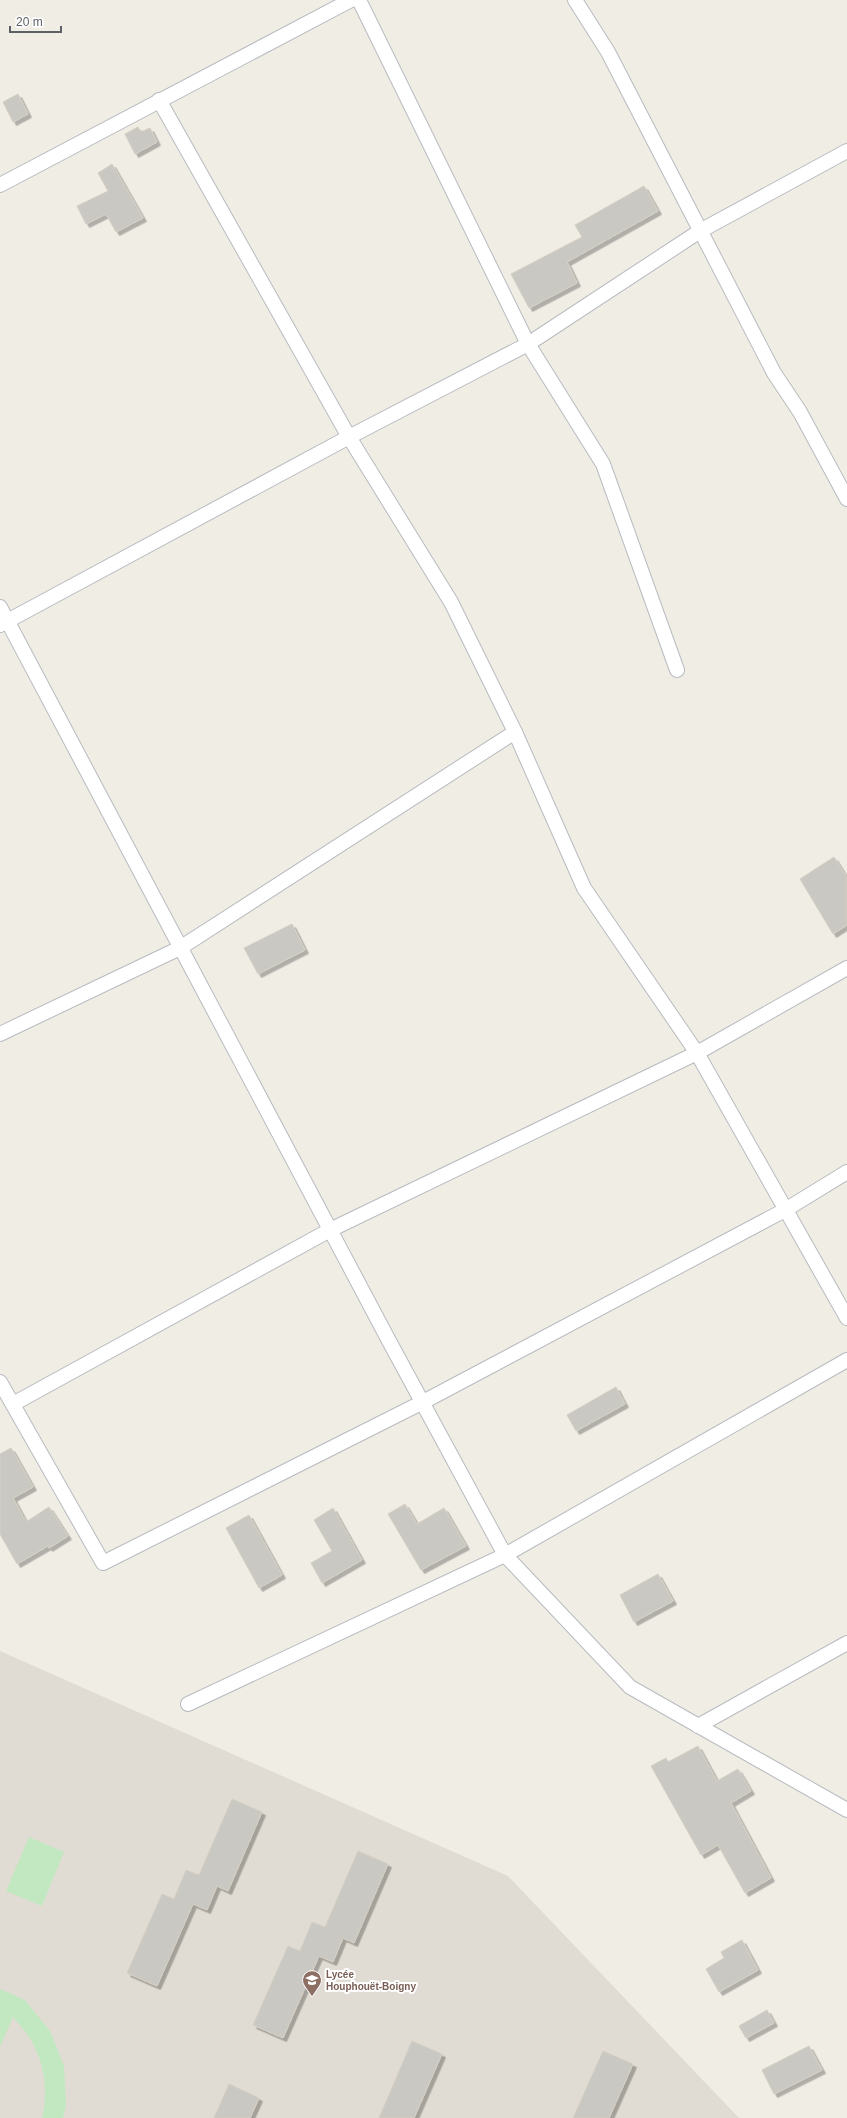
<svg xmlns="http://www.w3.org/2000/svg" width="847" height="2118" font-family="Arial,sans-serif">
<defs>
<filter id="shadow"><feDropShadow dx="3.5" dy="3.5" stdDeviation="0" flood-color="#0004"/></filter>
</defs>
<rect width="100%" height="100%" fill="#f0ede5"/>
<path fill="#e0dcd3" d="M 0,1651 L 508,1876 L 739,2118 L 0,2118 Z"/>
<g fill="#c2e8c1">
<path d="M 29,1837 L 64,1852 L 42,1906 L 6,1891 Z"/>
<path d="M 0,1989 L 25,2000 L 50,2031 L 64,2066 L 66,2105 L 63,2118 L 42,2118 C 48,2093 45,2065 32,2042 C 28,2033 19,2025 13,2017 L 0,2047 Z"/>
</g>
<g fill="#cac8c2" stroke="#d5cfc3" filter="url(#shadow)">
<path d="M 18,94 L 28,114 L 13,122 L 3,102 Z"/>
<path d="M 138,127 L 141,132 L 150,128 L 157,142 L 135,154 L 125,134 Z"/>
<path d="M 112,164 L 143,218 L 116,232 L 106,214 L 86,224 L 77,206 L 108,191 L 98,173 Z"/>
<path d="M 644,186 L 658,211 L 567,262 L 577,283 L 529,308 L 511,274 L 582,237 L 575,225 Z"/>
<path d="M 834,857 L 847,878 L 847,925 L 833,934 L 800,879 Z"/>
<path d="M 292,924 L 305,950 L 258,974 L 244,948 Z"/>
<path d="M 616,1387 L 625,1404 L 576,1431 L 567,1415 Z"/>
<path d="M 11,1448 L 33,1487 L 13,1498 L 26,1522 L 49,1507 L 68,1536 L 49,1548 L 48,1546 L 17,1564 L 0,1534 L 0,1454 Z"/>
<path d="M 405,1504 L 417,1524 L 444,1508 L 466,1546 L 421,1570 L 388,1514 Z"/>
<path d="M 333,1508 L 362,1560 L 322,1583 L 311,1563 L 332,1551 L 314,1520 Z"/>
<path d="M 249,1515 L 282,1575 L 259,1588 L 226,1528 Z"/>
<path d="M 658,1574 L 673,1601 L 634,1622 L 620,1595 Z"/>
<path d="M 698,1746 L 717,1781 L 738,1769 L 751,1791 L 731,1803 L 771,1878 L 745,1893 L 718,1845 L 701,1855 L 651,1766 L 666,1758 L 668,1762 Z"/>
<path d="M 232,1799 L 262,1812 L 228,1891 L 217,1886 L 207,1910 L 193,1904 L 157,1986 L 127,1973 L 162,1894 L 174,1899 L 186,1870 L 199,1875 Z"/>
<path d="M 358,1851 L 388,1864 L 354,1943 L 343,1938 L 333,1962 L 319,1956 L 283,2038 L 253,2025 L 288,1946 L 300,1951 L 312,1922 L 325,1927 Z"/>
<path d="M 742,1940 L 758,1970 L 719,1992 L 706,1969 L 724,1958 L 721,1952 Z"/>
<path d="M 767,2010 L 774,2023 L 746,2038 L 739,2026 Z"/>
<path d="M 412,2041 L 442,2054 L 414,2118 L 379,2118 Z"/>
<path d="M 809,2046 L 822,2070 L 774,2094 L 762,2070 Z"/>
<path d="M 603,2051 L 633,2064 L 609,2118 L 573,2118 Z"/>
<path d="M 229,2084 L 259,2098 L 250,2118 L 214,2118 Z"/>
</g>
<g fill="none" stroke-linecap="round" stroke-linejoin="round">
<g stroke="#b7bbbf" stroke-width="16">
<g id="street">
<path d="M 359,0 L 528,344 L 603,464 L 677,670"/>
<path d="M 575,0 L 608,52 L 774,373 L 800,412 L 847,499"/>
<path d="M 159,100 L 349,437 L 451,602 L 515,732 L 584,888 L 697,1053 L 847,1318"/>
<path d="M 0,185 L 351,0"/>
<path d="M 0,607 L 388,1339 L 505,1555 L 630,1687 L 847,1810"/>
<path d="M 0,625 L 349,437 L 528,344 L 700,231 L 847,151"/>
<path d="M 0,1034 L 180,948 L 515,732"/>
<path d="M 0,1382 L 103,1563 L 423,1402 L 785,1210 L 847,1172"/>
<path d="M 13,1404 L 330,1230 L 697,1053 L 847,968"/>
<path d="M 188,1704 L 505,1555 L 847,1360"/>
<path d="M 698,1726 L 847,1643"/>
</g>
</g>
<use href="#street" stroke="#fff" stroke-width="14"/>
</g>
<defs>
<g id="school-pin" transform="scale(1)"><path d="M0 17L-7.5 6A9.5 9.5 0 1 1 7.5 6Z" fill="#8d6e63" stroke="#fff"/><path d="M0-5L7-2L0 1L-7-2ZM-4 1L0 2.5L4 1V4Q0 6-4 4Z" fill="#fff"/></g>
</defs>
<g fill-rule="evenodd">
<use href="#school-pin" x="312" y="1980"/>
</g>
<g text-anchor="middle" stroke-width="4" stroke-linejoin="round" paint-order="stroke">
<g font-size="10" font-weight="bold" fill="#785e54" stroke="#fff" text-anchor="start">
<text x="326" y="1978">Lycée<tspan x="326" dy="12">Houphouët-Boigny</tspan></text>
</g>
</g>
<path d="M10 26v6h51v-6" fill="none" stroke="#5d6166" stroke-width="2"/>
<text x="16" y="26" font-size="12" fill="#5d6166" stroke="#ffffff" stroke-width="3" paint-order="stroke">20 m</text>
</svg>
